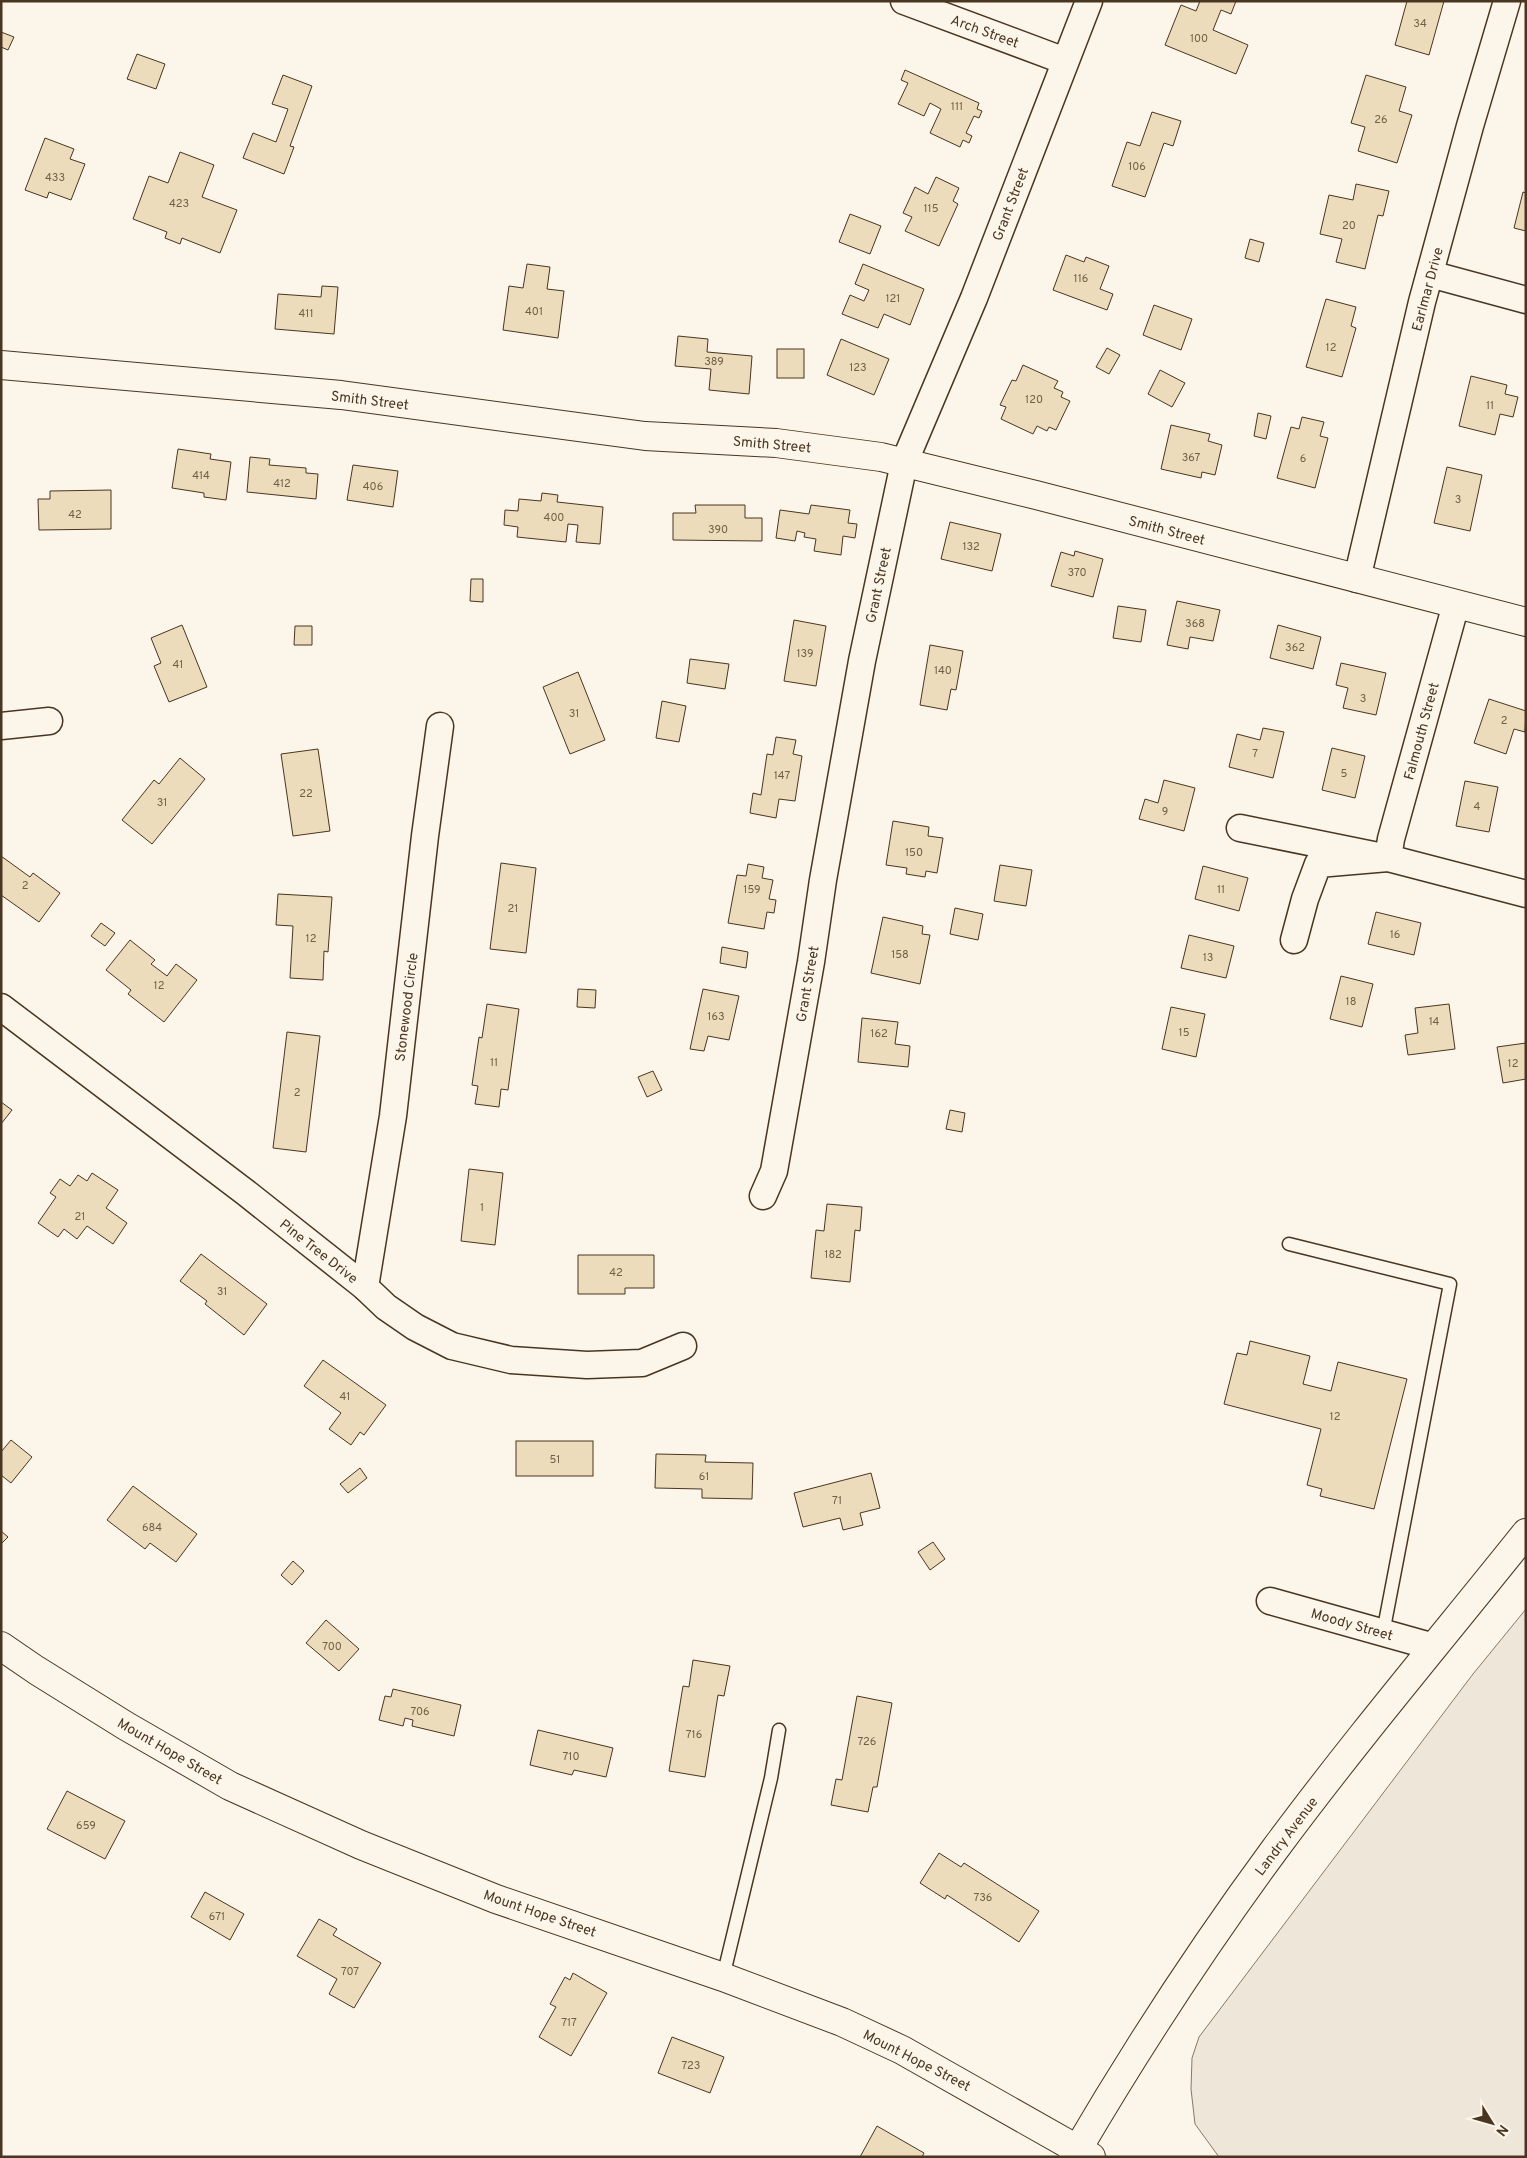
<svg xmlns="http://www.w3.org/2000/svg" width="1527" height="2158" font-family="Overpass,sans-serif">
<rect width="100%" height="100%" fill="#fbf6e9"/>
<path fill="#ede6d9" stroke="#887966" d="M 1526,1609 L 1526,2157 L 1219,2157 L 1195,2124 L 1191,2089 L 1192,2058 L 1199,2037 L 1473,1674 Z"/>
<g fill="#ecdcbc" stroke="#4a3520">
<path d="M 1200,1 L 1236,1 L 1231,14 L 1221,10 L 1213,30 L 1248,45 L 1236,74 L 1165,45 L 1181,5 L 1196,11 Z"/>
<path d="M 1407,1 L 1444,1 L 1429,55 L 1395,45 Z"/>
<path d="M 1,32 L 14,37 L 8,50 L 1,47 Z"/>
<path d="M 137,54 L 165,64 L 156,89 L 127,79 Z"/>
<path d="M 905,70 L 979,103 L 977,109 L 982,111 L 979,118 L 974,116 L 966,133 L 972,136 L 969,143 L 963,140 L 960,147 L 930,133 L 941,109 L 930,103 L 924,116 L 898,104 L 908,83 L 901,80 Z"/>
<path d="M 283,75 L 312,86 L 290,146 L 294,147 L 284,174 L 243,158 L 253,133 L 276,142 L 288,109 L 272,104 Z"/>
<path d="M 1366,75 L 1406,87 L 1399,111 L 1412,115 L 1397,163 L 1358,151 L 1365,127 L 1351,123 Z"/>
<path d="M 1152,112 L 1181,121 L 1173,146 L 1164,143 L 1145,197 L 1112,186 L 1127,142 L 1140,146 Z"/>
<path d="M 45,138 L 74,149 L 70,159 L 85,164 L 71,200 L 49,192 L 47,198 L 25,190 Z"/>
<path d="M 180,152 L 214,165 L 202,197 L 237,210 L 220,253 L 182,238 L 180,244 L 165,238 L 167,232 L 133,219 L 149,176 L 168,183 Z"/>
<path d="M 936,177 L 959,188 L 953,201 L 958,204 L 939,246 L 905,231 L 912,217 L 903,213 L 915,187 L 928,194 Z"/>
<path d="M 1356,184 L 1389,191 L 1383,216 L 1378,215 L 1365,269 L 1336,262 L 1342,239 L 1320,234 L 1329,195 L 1353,200 Z"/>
<path d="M 1523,192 L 1526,193 L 1526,231 L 1514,228 Z"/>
<path d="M 850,214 L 881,226 L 870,254 L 839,242 Z"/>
<path d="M 1250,239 L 1264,243 L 1259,262 L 1245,258 Z"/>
<path d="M 1066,255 L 1084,262 L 1086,257 L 1109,266 L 1100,289 L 1113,294 L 1107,310 L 1053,290 Z"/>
<path d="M 527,264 L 550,267 L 547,289 L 564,291 L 558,338 L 503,330 L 509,286 L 523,288 Z"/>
<path d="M 863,264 L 924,289 L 910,325 L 884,314 L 878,328 L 842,314 L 850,295 L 864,301 L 869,290 L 855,284 Z"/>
<path d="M 322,286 L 338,287 L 334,334 L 275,329 L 278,294 L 321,297 Z"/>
<path d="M 1326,299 L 1356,307 L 1351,326 L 1356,328 L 1342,377 L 1306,367 Z"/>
<path d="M 1154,305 L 1192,319 L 1181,350 L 1143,335 Z"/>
<path d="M 678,336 L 708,339 L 707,352 L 752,356 L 749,394 L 709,390 L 711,369 L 675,366 Z"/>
<path d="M 841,339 L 889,359 L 874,395 L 827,375 Z"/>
<path d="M 1107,348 L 1120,355 L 1109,374 L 1096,367 Z"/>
<rect x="777" y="349" width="27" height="29"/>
<path d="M 1023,365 L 1058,381 L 1054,388 L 1063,392 L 1061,397 L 1070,401 L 1056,430 L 1049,427 L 1047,431 L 1037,426 L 1033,434 L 1001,419 L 1006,407 L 1000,405 L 1012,380 L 1016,381 Z"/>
<path d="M 1160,370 L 1185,383 L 1172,407 L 1148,394 Z"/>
<path d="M 1471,376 L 1507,385 L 1505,394 L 1518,397 L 1513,417 L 1500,414 L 1495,435 L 1459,426 Z"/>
<path d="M 1258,413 L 1271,416 L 1266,439 L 1254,436 Z"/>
<path d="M 1302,417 L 1324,422 L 1320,436 L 1328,438 L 1315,488 L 1277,478 L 1291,427 L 1299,429 Z"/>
<path d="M 1171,425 L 1210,434 L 1208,441 L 1222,445 L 1215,475 L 1202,472 L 1201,478 L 1161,469 Z"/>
<path d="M 178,449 L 211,454 L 210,459 L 231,462 L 226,500 L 204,497 L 204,493 L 172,488 Z"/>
<path d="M 250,457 L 270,459 L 269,465 L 306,468 L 306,473 L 318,474 L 316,499 L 247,492 Z"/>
<path d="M 353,465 L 398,471 L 393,507 L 347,500 Z"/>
<path d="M 1447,467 L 1482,475 L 1470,531 L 1434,523 Z"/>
<path d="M 111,490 L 111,529 L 39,530 L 38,499 L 50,499 L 50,491 Z"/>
<path d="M 542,493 L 558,495 L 557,502 L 603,507 L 600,544 L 576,542 L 578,525 L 568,524 L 566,542 L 517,537 L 518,527 L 504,525 L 505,510 L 518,511 L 519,499 L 541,501 Z"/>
<path d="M 695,505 L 745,505 L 745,518 L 762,518 L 762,541 L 673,540 L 673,513 L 696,513 Z"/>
<path d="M 811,505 L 850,510 L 848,523 L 857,524 L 855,538 L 843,536 L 841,555 L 814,551 L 816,539 L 804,537 L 805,533 L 797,531 L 795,541 L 776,538 L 780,510 L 809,514 Z"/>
<path d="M 950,522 L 1001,534 L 992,571 L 941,559 Z"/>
<path d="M 1075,551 L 1103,559 L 1093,597 L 1051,586 L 1061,552 L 1074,556 Z"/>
<path d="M 471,579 L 483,579 L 483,602 L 470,601 Z"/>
<path d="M 1177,601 L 1220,610 L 1213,641 L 1190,637 L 1188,649 L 1167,645 Z"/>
<path d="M 1118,606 L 1146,610 L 1141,642 L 1113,638 Z"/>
<path d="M 794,620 L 826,626 L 816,686 L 784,681 Z"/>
<path d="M 182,625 L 207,687 L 169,702 L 154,666 L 161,663 L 151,638 Z"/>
<path d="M 1278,625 L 1321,637 L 1313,669 L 1270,658 Z"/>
<path d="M 295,626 L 312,626 L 312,645 L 294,645 Z"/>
<path d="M 930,645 L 963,651 L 956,690 L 951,689 L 947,710 L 920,705 Z"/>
<path d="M 690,659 L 729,664 L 725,689 L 687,683 Z"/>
<path d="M 1341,663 L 1386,673 L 1376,715 L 1343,708 L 1348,688 L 1336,685 Z"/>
<path d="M 578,672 L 605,740 L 570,754 L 543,687 Z"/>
<path d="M 1489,699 L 1526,711 L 1525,732 L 1514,729 L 1506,754 L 1474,743 Z"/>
<path d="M 662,701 L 686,706 L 679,742 L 656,738 Z"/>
<path d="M 1263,728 L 1284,732 L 1273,778 L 1229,767 L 1237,734 L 1260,740 Z"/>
<path d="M 776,737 L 796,740 L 793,754 L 802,756 L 795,801 L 779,799 L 776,818 L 750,813 L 753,793 L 761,795 L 767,754 L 773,755 Z"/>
<path d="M 1332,748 L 1365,756 L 1355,798 L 1322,790 Z"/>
<path d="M 318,749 L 330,831 L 293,836 L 281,754 Z"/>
<path d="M 180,758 L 205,779 L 152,844 L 122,820 L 154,780 L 159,784 Z"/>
<path d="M 1164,780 L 1195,788 L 1184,831 L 1139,819 L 1145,799 L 1158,803 Z"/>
<path d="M 1465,781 L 1498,787 L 1489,832 L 1456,826 Z"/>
<path d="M 893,821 L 929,827 L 928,836 L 943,838 L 937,873 L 926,871 L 925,877 L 906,874 L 907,868 L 886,865 Z"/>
<path d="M 1,856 L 30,877 L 33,873 L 60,893 L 39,922 L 1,895 Z"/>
<path d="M 501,863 L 536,868 L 526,953 L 490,949 Z"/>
<path d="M 748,864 L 764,867 L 762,878 L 773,880 L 769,899 L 776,900 L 774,913 L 767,912 L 764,929 L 728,923 L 737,875 L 746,876 Z"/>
<path d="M 1000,865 L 1032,870 L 1026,906 L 994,901 Z"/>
<path d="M 1203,866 L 1248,878 L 1239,911 L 1195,899 Z"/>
<path d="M 278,894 L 332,897 L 328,952 L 324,951 L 323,980 L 290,978 L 293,926 L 276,925 Z"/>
<path d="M 955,908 L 983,914 L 978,940 L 950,934 Z"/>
<path d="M 1376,912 L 1421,923 L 1414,955 L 1368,944 Z"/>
<path d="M 883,917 L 923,926 L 922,934 L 930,935 L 920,984 L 871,973 Z"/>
<path d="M 101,923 L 115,933 L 105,946 L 91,936 Z"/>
<path d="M 1189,935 L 1234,946 L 1226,978 L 1181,968 Z"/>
<path d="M 130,940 L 155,960 L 151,964 L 167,976 L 176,964 L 197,980 L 164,1022 L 128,994 L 131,990 L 106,970 Z"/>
<path d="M 722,947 L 748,952 L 746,968 L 720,963 Z"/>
<path d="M 1341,976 L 1373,984 L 1362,1027 L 1330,1019 Z"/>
<path d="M 578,989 L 596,990 L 595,1008 L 577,1007 Z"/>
<path d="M 703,989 L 739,996 L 729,1040 L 708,1036 L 704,1051 L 690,1049 Z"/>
<path d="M 487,1004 L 519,1009 L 508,1090 L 501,1089 L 499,1107 L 475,1104 L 478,1086 L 472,1085 L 479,1037 L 482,1038 Z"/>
<path d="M 1449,1004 L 1455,1049 L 1408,1055 L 1405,1035 L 1418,1033 L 1415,1008 Z"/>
<path d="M 1171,1007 L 1205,1014 L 1196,1057 L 1162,1049 Z"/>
<path d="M 862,1018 L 898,1022 L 895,1044 L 910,1046 L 908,1067 L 858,1062 Z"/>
<path d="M 287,1032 L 320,1036 L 306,1152 L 273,1148 Z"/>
<path d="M 1526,1043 L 1526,1079 L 1503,1083 L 1497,1047 Z"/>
<path d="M 653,1071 L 662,1090 L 647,1097 L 638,1077 Z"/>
<path d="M 1,1102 L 12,1110 L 1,1124 Z"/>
<path d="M 950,1110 L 965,1113 L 962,1132 L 946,1129 Z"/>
<path d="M 469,1169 L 503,1173 L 495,1245 L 461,1241 Z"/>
<path d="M 92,1173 L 118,1190 L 106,1208 L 127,1223 L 113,1244 L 87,1226 L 77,1239 L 64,1229 L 58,1237 L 38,1223 L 56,1197 L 50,1193 L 60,1179 L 70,1186 L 78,1175 L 87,1181 Z"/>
<path d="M 827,1204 L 862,1207 L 860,1231 L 855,1230 L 850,1282 L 811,1278 L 816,1230 L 824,1231 Z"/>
<path d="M 201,1254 L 267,1304 L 244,1335 L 205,1304 L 207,1301 L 180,1281 Z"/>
<path d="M 578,1255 L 654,1255 L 654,1288 L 625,1288 L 625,1294 L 578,1294 Z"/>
<path d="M 1250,1341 L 1310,1356 L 1303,1384 L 1331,1391 L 1338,1362 L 1407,1379 L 1374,1509 L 1320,1496 L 1322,1489 L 1307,1485 L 1321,1429 L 1224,1404 L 1237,1353 L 1247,1355 Z"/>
<path d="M 323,1360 L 386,1405 L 364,1435 L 360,1432 L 351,1445 L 329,1429 L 341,1413 L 304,1386 Z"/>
<path d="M 11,1440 L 32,1457 L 11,1483 L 1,1475 L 1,1452 Z"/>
<rect x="516" y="1441" width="77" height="35"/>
<path d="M 656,1454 L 706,1455 L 705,1462 L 753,1463 L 752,1499 L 702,1498 L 702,1489 L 655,1488 Z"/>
<path d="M 360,1468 L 367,1478 L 348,1493 L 340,1484 Z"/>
<path d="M 871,1473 L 880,1508 L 860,1513 L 863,1525 L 843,1530 L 840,1518 L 803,1527 L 794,1493 Z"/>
<path d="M 133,1486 L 197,1534 L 176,1562 L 150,1543 L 145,1549 L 107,1520 Z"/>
<path d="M 1,1531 L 8,1537 L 1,1544 Z"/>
<path d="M 933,1542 L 945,1559 L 930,1570 L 918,1552 Z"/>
<path d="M 293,1561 L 304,1571 L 292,1585 L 281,1575 Z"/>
<path d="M 326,1620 L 359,1649 L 339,1671 L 306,1643 Z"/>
<path d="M 693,1660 L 730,1666 L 724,1696 L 718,1695 L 705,1777 L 669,1771 L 683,1686 L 689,1687 Z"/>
<path d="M 393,1689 L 461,1705 L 454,1736 L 412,1726 L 413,1720 L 405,1718 L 403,1726 L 379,1720 L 385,1696 L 391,1697 Z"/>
<path d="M 857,1696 L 892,1703 L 877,1787 L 873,1787 L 868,1812 L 831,1805 L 836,1779 L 842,1780 Z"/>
<path d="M 538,1730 L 613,1748 L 606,1777 L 574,1770 L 572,1775 L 530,1765 Z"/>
<path d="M 67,1791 L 125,1821 L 105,1859 L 47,1829 Z"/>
<path d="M 939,1853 L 961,1867 L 964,1863 L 1039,1911 L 1019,1942 L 947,1895 L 945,1899 L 920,1883 Z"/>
<path d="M 205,1892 L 244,1914 L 230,1940 L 191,1917 Z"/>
<path d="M 319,1919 L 337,1929 L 333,1935 L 381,1963 L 354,2008 L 329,1994 L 337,1979 L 297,1956 Z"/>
<path d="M 573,1973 L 607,1993 L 571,2056 L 539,2037 L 556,2007 L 550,2004 L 565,1977 L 570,1980 Z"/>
<path d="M 672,2037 L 724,2057 L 710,2093 L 658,2073 Z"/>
<path d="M 877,2126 L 924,2153 L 922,2157 L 860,2157 Z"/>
</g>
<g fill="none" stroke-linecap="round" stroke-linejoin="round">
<g stroke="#4a3520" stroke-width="15">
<g id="service">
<path d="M 1289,1244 L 1450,1284 L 1383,1633"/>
<path d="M 723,1977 L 771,1778 L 779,1730"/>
</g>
</g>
<g stroke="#4a3520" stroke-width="29">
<g id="minor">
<path d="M 904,1 L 1065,61"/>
<path d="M 1430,274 L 1526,300"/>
<path d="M 1357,579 L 1422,302 L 1470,126 L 1507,1"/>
<path d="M 1,726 L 49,721"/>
<path d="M 1240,828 L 1388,858 L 1526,894"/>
<path d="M 1294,940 L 1305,899 L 1318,864 L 1388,858 L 1391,839 L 1456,604"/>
<path d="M 1,1007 L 245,1192 L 365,1287 L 386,1307 L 415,1327 L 452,1346 L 511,1360 L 587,1365 L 642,1363 L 683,1346"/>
<path d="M 763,1196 L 774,1171 L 811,962 L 823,880 L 862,661 L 904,463 L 974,298 L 1089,1"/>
<path d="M 365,1287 L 393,1116 L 425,836 L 440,726"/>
<path d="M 1270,1601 L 1434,1647"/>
</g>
</g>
<g stroke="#4a3520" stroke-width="30">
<g id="tertiary">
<path d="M 1,365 L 341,395 L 645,436 L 776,443 L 881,457 L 1036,495 L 1526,622"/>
<path d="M 1,1646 L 36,1670 L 126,1726 L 230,1786 L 361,1845 L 496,1899 L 723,1977 L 842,2022 L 902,2050 L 1091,2157"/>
<path d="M 1073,2157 C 1135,2051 1202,1948 1275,1849 C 1355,1741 1442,1638 1526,1533"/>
</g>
</g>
<use href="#service" stroke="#fbf6e9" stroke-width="12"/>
<use href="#minor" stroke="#fbf6e9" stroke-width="26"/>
<use href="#tertiary" stroke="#fbf6e9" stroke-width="28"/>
</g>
<g text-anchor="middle" stroke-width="4" stroke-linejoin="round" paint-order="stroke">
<g font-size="11" fill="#725f47">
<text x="1420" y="27">34</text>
<text x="1199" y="42">100</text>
<text x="957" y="110">111</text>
<text x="1381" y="123">26</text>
<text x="1137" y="170">106</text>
<text x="55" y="181">433</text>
<text x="179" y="207">423</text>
<text x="931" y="212">115</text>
<text x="1349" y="229">20</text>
<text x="1081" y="282">116</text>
<text x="893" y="302">121</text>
<text x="534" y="315">401</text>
<text x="306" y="317">411</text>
<text x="1331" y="351">12</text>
<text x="714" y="365">389</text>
<text x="858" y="371">123</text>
<text x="1034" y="403">120</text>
<text x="1490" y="409">11</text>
<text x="1191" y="461">367</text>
<text x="1303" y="462">6</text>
<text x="201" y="479">414</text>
<text x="282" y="487">412</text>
<text x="373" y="490">406</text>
<text x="1458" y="503">3</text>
<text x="75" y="518">42</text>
<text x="554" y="521">400</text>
<text x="718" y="533">390</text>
<text x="971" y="550">132</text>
<text x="1077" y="576">370</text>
<text x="1195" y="627">368</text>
<text x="1295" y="651">362</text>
<text x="805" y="657">139</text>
<text x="178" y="668">41</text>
<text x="943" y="674">140</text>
<text x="1363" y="702">3</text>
<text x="574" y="717">31</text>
<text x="1504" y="724">2</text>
<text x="1255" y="757">7</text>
<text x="1344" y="777">5</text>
<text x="782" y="779">147</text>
<text x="306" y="797">22</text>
<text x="162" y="806">31</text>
<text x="1477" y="810">4</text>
<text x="1165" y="815">9</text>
<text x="914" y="856">150</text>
<text x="25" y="889">2</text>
<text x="752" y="893">159</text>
<text x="1221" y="893">11</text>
<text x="513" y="912">21</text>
<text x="1395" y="938">16</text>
<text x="311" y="942">12</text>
<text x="900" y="958">158</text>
<text x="1208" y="961">13</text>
<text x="159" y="989">12</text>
<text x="1351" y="1005">18</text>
<text x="716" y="1020">163</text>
<text x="1434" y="1025">14</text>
<text x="1184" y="1036">15</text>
<text x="879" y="1037">162</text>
<text x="494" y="1066">11</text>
<text x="1513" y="1067">12</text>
<text x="297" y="1096">2</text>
<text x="482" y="1211">1</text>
<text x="80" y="1220">21</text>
<text x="833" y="1258">182</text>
<text x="616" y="1276">42</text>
<text x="222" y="1295">31</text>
<text x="345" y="1400">41</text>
<text x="1335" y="1420">12</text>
<text x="555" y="1463">51</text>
<text x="704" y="1480">61</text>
<text x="837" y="1504">71</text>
<text x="152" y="1531">684</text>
<text x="332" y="1650">700</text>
<text x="420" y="1715">706</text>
<text x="694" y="1738">716</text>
<text x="867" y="1745">726</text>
<text x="571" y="1760">710</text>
<text x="86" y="1829">659</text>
<text x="983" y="1901">736</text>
<text x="217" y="1920">671</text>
<text x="350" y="1975">707</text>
<text x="569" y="2026">717</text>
<text x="691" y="2069">723</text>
</g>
<g font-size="14" fill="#4a3520" stroke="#fbf6e9">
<text transform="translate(985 31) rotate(20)" y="5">Arch Street</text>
<text transform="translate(1010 204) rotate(-69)" y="5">Grant Street</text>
<text transform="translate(1427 289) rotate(-75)" y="5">Earlmar Drive</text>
<text transform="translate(370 400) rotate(7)" y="5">Smith Street</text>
<text transform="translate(772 444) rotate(5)" y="5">Smith Street</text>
<text transform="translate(1167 530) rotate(15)" y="5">Smith Street</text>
<text transform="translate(878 585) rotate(-78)" y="5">Grant Street</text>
<text transform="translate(1421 731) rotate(-75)" y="5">Falmouth Street</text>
<text transform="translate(807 984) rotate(-80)" y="5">Grant Street</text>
<text transform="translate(406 1007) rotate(-83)" y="5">Stonewood Circle</text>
<text transform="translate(319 1251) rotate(38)" y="5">Pine Tree Drive</text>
<text transform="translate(1352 1624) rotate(16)" y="5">Moody Street</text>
<text transform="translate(170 1751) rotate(30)" y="5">Mount Hope Street</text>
<text transform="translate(1286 1836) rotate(-53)" y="5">Landry Avenue</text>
<text transform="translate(540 1913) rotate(19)" y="5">Mount Hope Street</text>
<text transform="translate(917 2060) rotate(27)" y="5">Mount Hope Street</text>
</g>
</g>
<rect width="1527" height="2158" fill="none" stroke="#4a3520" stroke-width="5"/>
<g transform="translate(1492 2123) rotate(127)" stroke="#fbf6e9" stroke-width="4" paint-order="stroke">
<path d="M0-4L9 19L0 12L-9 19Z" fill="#4a3520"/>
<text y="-8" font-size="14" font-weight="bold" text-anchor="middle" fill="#4a3520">N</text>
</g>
</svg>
